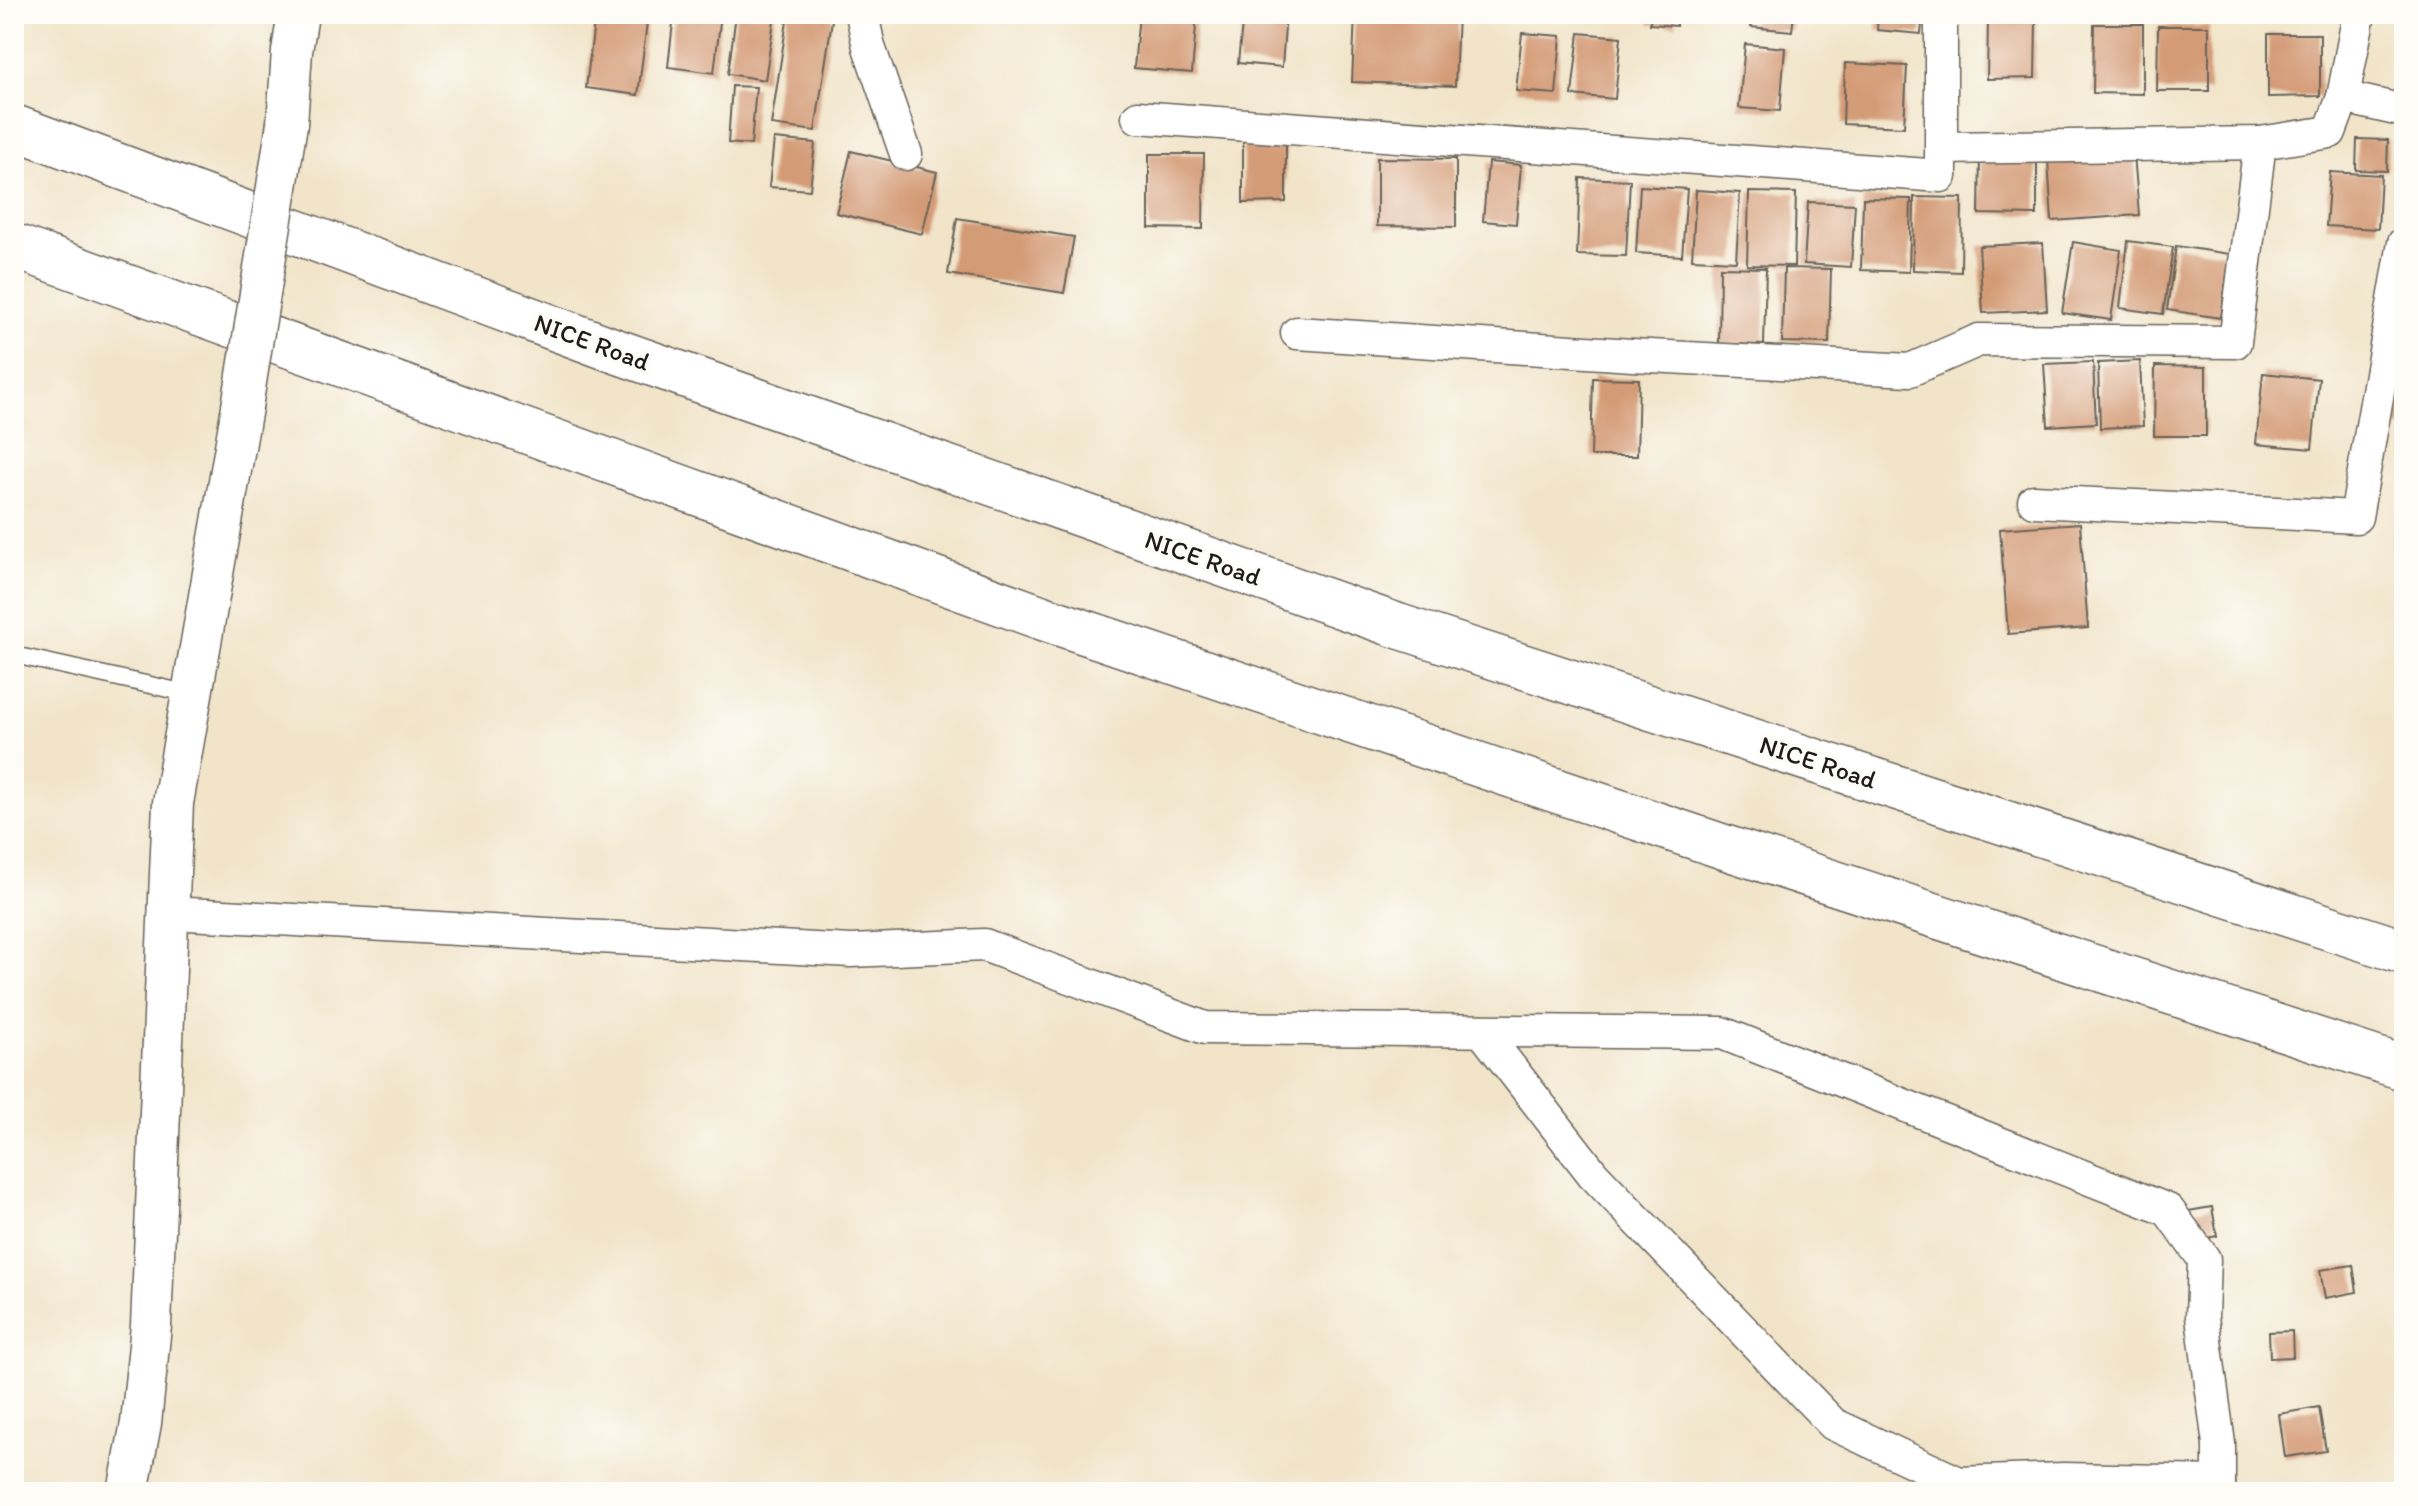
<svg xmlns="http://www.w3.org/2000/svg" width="2418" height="1506" font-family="Itim,sans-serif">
<rect width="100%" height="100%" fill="#fdfcf7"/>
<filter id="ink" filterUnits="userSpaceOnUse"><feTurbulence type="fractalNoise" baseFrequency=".0125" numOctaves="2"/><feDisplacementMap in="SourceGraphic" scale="16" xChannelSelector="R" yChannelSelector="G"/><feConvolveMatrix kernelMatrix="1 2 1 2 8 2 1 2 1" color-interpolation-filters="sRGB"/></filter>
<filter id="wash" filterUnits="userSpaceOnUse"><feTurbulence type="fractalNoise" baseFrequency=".006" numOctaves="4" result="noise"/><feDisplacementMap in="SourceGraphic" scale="32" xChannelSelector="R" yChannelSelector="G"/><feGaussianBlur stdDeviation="1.8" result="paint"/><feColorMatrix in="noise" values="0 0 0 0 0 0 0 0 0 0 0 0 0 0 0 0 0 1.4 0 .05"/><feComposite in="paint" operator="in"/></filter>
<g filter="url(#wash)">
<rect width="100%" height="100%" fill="#f1e4c9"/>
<g id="blocks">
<g fill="#d49b77">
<path d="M 595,14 L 648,14 L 638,95 L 586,88 Z"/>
<path d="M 674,14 L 721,14 L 714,73 L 668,67 Z"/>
<path d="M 736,14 L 775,14 L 765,80 L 728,74 Z"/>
<path d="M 788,14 L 833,14 L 815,131 L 771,125 Z"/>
<path d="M 1139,14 L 1197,14 L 1192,73 L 1134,68 Z"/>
<path d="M 1243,14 L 1286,14 L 1282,67 L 1238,63 Z"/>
<path d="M 1355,14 L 1458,14 L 1455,86 L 1352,82 Z"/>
<path d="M 1651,14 L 1677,14 L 1676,26 L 1650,24 Z"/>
<path d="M 1753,14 L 1794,14 L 1792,31 L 1751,27 Z"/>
<path d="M 1878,14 L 1923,14 L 1921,34 L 1877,30 Z"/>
<path d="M 1988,20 L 2036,21 L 2035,78 L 1987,79 Z"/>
<path d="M 2094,24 L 2143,24 L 2143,94 L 2093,93 Z"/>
<path d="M 2158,26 L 2209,26 L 2209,91 L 2157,91 Z"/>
<path d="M 1522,33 L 1561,36 L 1556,94 L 1516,91 Z"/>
<path d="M 1579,33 L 1621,37 L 1615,99 L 1572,95 Z"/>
<path d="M 2268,34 L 2320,34 L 2320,96 L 2268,97 Z"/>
<path d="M 1745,44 L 1785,48 L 1780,111 L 1739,108 Z"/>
<path d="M 1845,63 L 1907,66 L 1904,127 L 1843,124 Z"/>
<path d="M 732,86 L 756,87 L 751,145 L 728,143 Z"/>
<path d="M 1243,138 L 1286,138 L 1286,202 L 1243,203 Z"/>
<path d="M 774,139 L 815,143 L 810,190 L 769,187 Z"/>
<path d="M 2357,139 L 2388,140 L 2387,171 L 2356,170 Z"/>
<path d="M 851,151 L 937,172 L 922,234 L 836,213 Z"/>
<path d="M 1149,154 L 1204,154 L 1203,229 L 1149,228 Z"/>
<path d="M 1980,154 L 2037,155 L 2037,215 L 1979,214 Z"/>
<path d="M 2134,154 L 2139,215 L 2052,221 L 2048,160 Z"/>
<path d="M 1377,158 L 1456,159 L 1456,227 L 1377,226 Z"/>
<path d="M 1488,162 L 1521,165 L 1516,224 L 1483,221 Z"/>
<path d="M 2330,172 L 2381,175 L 2378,229 L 2326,226 Z"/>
<path d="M 1580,178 L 1630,180 L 1626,256 L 1577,255 Z"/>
<path d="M 1640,186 L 1687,189 L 1682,256 L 1636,253 Z"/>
<path d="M 1696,190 L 1740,193 L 1736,261 L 1692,259 Z"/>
<path d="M 1749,192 L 1796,193 L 1794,266 L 1747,265 Z"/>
<path d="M 1914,197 L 1962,198 L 1961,272 L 1913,270 Z"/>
<path d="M 1863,198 L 1911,199 L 1909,272 L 1861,270 Z"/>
<path d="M 1808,202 L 1855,204 L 1851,267 L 1804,264 Z"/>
<path d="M 957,218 L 1074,237 L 1064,293 L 948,274 Z"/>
<path d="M 2128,241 L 2173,247 L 2163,314 L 2120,308 Z"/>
<path d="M 2073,242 L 2121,250 L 2111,320 L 2062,313 Z"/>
<path d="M 2043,243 L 2047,310 L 1983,313 L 1979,246 Z"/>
<path d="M 2176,246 L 2230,254 L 2221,318 L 2167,310 Z"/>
<path d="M 1720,267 L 1766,268 L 1764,345 L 1719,344 Z"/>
<path d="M 1784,268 L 1831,269 L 1829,343 L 1782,342 Z"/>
<path d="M 2140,361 L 2143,426 L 2100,428 L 2098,363 Z"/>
<path d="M 2093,362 L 2096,423 L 2048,426 L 2044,364 Z"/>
<path d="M 2155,366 L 2206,367 L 2206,436 L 2154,436 Z"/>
<path d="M 2263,373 L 2319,379 L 2312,449 L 2256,444 Z"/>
<path d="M 1593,378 L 1639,379 L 1637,456 L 1591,456 Z"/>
<path d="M 2402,388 L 2404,388 L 2404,428 L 2396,427 Z"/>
<path d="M 2402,492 L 2404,492 L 2404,517 L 2399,517 Z"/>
<path d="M 2080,523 L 2088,628 L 2008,634 L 2000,529 Z"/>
<path d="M 2212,1207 L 2217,1236 L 2193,1241 L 2188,1211 Z"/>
<path d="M 2353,1265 L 2357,1292 L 2325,1298 L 2320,1270 Z"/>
<path d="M 2292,1331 L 2293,1357 L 2270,1358 L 2269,1332 Z"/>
<path d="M 2319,1407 L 2326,1451 L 2285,1457 L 2279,1414 Z"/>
</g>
</g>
</g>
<g filter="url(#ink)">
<use href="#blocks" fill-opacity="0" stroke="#676259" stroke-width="2"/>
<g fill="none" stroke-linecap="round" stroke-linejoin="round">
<g stroke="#676259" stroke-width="19">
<path id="service" d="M 14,655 L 191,694"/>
</g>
<g stroke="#676259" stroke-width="35">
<g id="minor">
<path d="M 862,14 L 869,47 L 906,154"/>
<path d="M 2343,97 L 2404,111"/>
<path d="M 1138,117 L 1941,176 L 1941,14"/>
<path d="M 1942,148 L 2260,143 L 2330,132 L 2343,97 L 2359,14"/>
<path d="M 1297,333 L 1632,355 L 1910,370 L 1979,340 L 2235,342 L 2260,143"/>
<path d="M 2034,501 L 2356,517 L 2404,243"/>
<path d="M 170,913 L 851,951 L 984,945 L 1205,1028 L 1722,1033 L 2168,1210 L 2204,1259 L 2202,1317 L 2219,1444 L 2219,1492"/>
<path d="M 1482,1031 L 1593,1174 L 1833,1424 L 1959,1483 L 2063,1479 L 2219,1482"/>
</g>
</g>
<g stroke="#676259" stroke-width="43">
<g id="tertiary">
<path d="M 287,124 L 292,51 L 298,14"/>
<path d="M 128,1492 L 141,1423 L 151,1326 L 173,803 L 242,407"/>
</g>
</g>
<g stroke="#676259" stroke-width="47">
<g id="motorway">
<path d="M 14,127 L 613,350 L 1398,626 L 2404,952"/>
<path d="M 14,246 L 1040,617 L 1733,850 L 2404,1068"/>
</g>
</g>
<use href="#service" stroke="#fff" stroke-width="16"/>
<use href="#minor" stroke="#fff" stroke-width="32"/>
<use href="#tertiary" stroke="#fff" stroke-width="40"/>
<use href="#motorway" stroke="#fff" stroke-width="44"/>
<g stroke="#676259" stroke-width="43" stroke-linecap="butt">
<path id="tertiary-bridge" d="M 242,407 L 287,124"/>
</g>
<use href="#tertiary-bridge" stroke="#fff" stroke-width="40"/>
</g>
</g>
<g text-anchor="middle" stroke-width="7" stroke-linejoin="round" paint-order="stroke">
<g font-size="26" fill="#1c1c1c" stroke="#fdfcf7">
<text transform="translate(592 342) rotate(20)" y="9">NICE Road</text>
<text transform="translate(1203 558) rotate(19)" y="9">NICE Road</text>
<text transform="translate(1818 762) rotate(18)" y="9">NICE Road</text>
</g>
</g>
<rect width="2418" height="1506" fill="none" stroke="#fdfcf7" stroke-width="48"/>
</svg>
